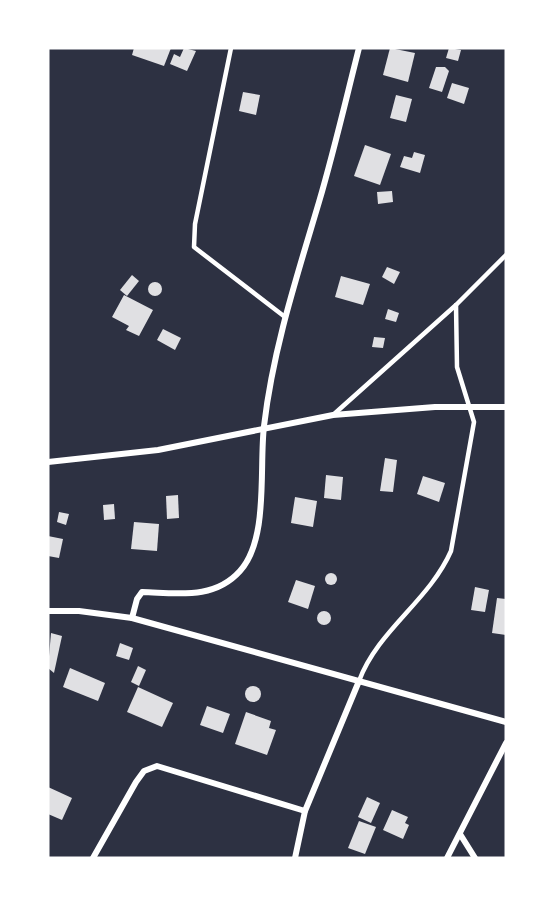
<svg xmlns="http://www.w3.org/2000/svg" width="554" height="906" font-family="'PT Sans Narrow',sans-serif">
<rect width="100%" height="100%" fill="#2d3142"/>
<g fill="#e0e0e3">
<path d="M 134,48 L 171,48 L 164,66 L 132,55 Z"/>
<path d="M 184,48 L 196,51 L 187,71 L 170,64 L 174,54 L 180,57 Z"/>
<path d="M 390,48 L 415,53 L 408,82 L 383,75 Z"/>
<path d="M 449,48 L 461,50 L 458,61 L 446,58 Z"/>
<path d="M 436,67 L 445,67 L 449,71 L 442,92 L 429,88 Z"/>
<path d="M 452,83 L 469,88 L 464,104 L 447,98 Z"/>
<path d="M 243,92 L 260,95 L 256,115 L 239,111 Z"/>
<path d="M 396,95 L 412,99 L 406,122 L 390,118 Z"/>
<path d="M 365,145 L 391,154 L 380,185 L 354,176 Z"/>
<path d="M 414,152 L 425,155 L 420,173 L 400,167 L 404,156 L 412,158 Z"/>
<path d="M 392,191 L 393,202 L 378,204 L 377,192 Z"/>
<path d="M 387,267 L 400,272 L 394,284 L 382,277 Z"/>
<path d="M 132,275 L 139,281 L 127,296 L 120,290 Z"/>
<path d="M 341,276 L 370,284 L 363,305 L 335,297 Z"/>
<circle cx="155" cy="289" r="7"/>
<path d="M 124,295 L 153,310 L 139,336 L 126,330 L 129,326 L 112,317 Z"/>
<path d="M 388,309 L 399,313 L 396,322 L 385,319 Z"/>
<path d="M 163,329 L 181,338 L 175,350 L 157,340 Z"/>
<path d="M 374,337 L 385,338 L 383,348 L 372,347 Z"/>
<path d="M 385,458 L 397,460 L 393,492 L 380,491 Z"/>
<path d="M 326,475 L 343,477 L 341,500 L 324,498 Z"/>
<path d="M 423,476 L 445,483 L 439,502 L 417,494 Z"/>
<path d="M 178,495 L 179,518 L 167,519 L 166,496 Z"/>
<path d="M 295,497 L 317,501 L 313,527 L 291,523 Z"/>
<path d="M 114,504 L 115,519 L 104,520 L 103,505 Z"/>
<path d="M 59,512 L 69,514 L 66,525 L 57,522 Z"/>
<path d="M 134,522 L 159,524 L 157,551 L 131,549 Z"/>
<path d="M 48,536 L 63,539 L 59,558 L 48,556 Z"/>
<circle cx="331" cy="579" r="6"/>
<path d="M 296,580 L 315,586 L 308,609 L 288,602 Z"/>
<path d="M 475,587 L 489,590 L 485,612 L 471,610 Z"/>
<path d="M 497,598 L 506,599 L 506,635 L 492,633 Z"/>
<circle cx="324" cy="618" r="7"/>
<path d="M 51,633 L 62,636 L 54,673 L 48,668 Z"/>
<path d="M 120,643 L 133,648 L 129,660 L 116,656 Z"/>
<path d="M 138,666 L 146,670 L 139,686 L 131,682 Z"/>
<path d="M 70,668 L 105,683 L 98,701 L 63,687 Z"/>
<circle cx="253" cy="694" r="8"/>
<path d="M 138,687 L 173,703 L 162,727 L 127,712 Z"/>
<path d="M 207,706 L 230,714 L 223,733 L 200,725 Z"/>
<path d="M 246,712 L 271,721 L 269,728 L 276,730 L 267,755 L 235,744 Z"/>
<path d="M 48,787 L 72,798 L 62,820 L 48,814 Z"/>
<path d="M 367,797 L 380,803 L 371,823 L 358,817 Z"/>
<path d="M 392,810 L 408,817 L 405,823 L 409,825 L 403,839 L 383,830 Z"/>
<path d="M 359,821 L 376,827 L 365,854 L 348,848 Z"/>
</g>
<g fill="none" stroke-linecap="round" stroke-linejoin="round">
<g stroke="#fff" stroke-width="4.5">
<path d="M 231,48 L 195,224 L 194,247 L 285,317"/>
<path d="M 333,415 L 456,305 L 506,255"/>
<path d="M 359,681 C 378,630 429,601 451,551 L 474,422 L 457,367 L 456,305"/>
</g>
<g stroke="#fff" stroke-width="6">
<path d="M 48,462 L 158,450 L 333,415 L 435,407 L 506,407"/>
<path d="M 48,611 L 79,611 L 132,618 L 506,722"/>
<path d="M 132,618 L 137,599 L 142,592 C 178,593 214,600 240,571 C 269,539 259,468 264,426 C 273,349 297,276 319,202 C 334,151 346,99 359,48"/>
<path d="M 460,834 L 475,858"/>
<path d="M 93,858 L 136,782 L 144,771 L 157,766 L 305,811"/>
<path d="M 295,858 L 305,811 L 359,681"/>
<path d="M 447,858 L 506,743"/>
</g>
</g>
<rect width="554" height="906" fill="none" stroke="#ffffff" stroke-width="99"/>
</svg>
